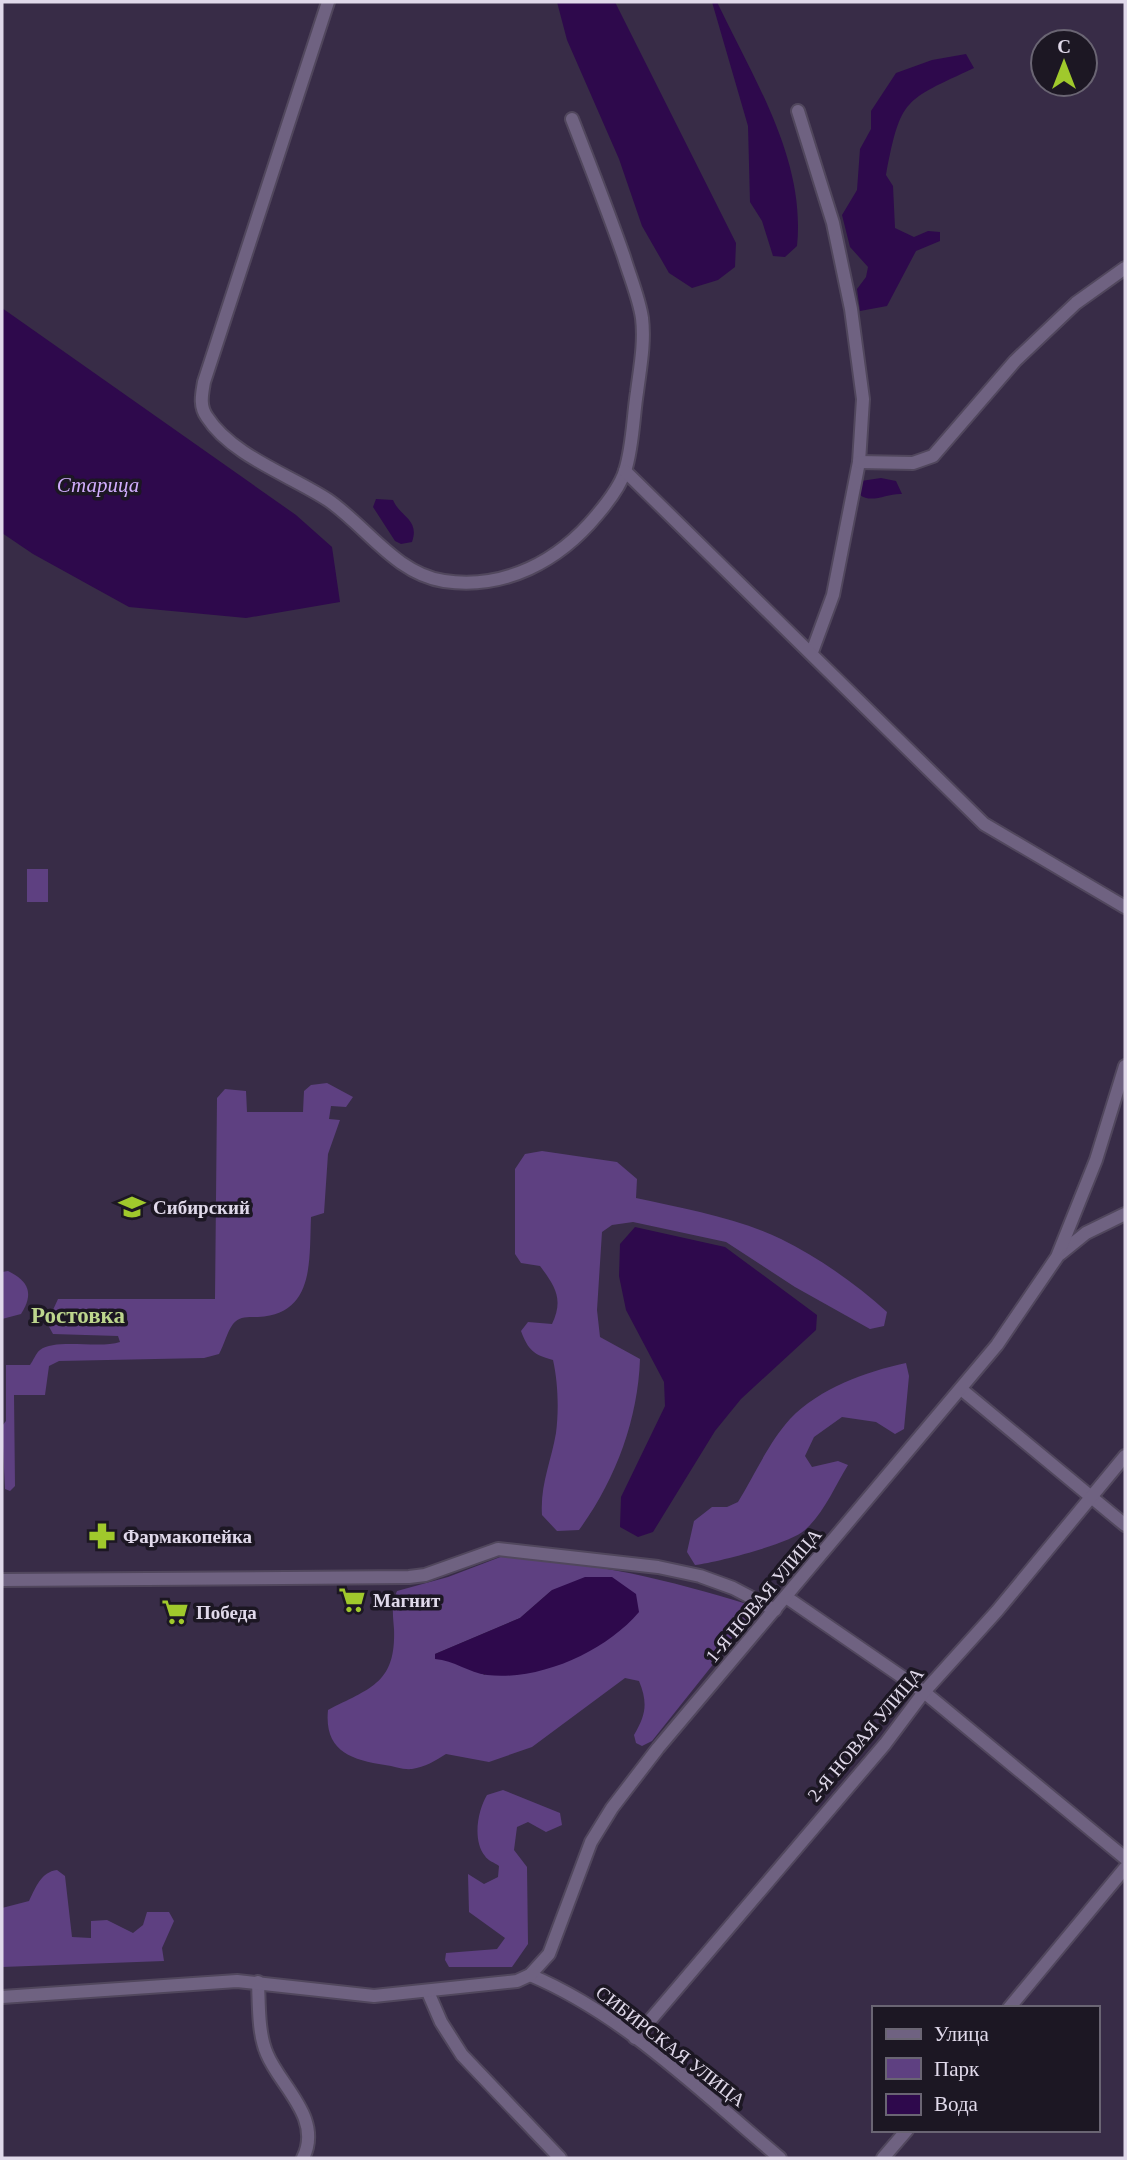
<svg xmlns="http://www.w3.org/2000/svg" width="1127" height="2160" font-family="Georgia,serif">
<rect width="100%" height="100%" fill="#382c47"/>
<g fill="#5e4081" fill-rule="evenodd">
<rect x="27" y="869" width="21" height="33"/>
<path d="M 327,1083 L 353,1097 L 346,1107 L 331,1106 L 329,1119 L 340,1120 L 328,1154 L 324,1213 L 311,1217 C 309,1261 315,1314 258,1317 C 249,1317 239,1316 233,1324 C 227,1332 224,1345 219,1354 L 204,1358 L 59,1361 L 49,1366 L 45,1395 L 14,1395 L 15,1486 L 10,1491 L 5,1489 L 2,1426 L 6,1421 L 6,1365 L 30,1365 C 33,1361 36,1353 40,1350 C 55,1338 100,1349 120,1342 L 118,1336 L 53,1334 L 47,1323 L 58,1299 L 215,1299 L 217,1098 L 225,1089 L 246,1091 L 247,1112 L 303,1112 L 304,1091 L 311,1085 Z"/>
<path d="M 542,1151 L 617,1162 L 637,1179 L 636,1198 C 682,1208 738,1218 781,1239 C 818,1257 856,1284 887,1312 L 884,1326 L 870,1329 L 795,1287 L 726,1242 L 633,1222 L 612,1225 L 602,1232 L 597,1310 L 600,1337 L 640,1359 C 638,1420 615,1481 579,1530 L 557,1531 L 542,1515 C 540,1485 551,1462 556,1433 C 559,1410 558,1382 553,1360 C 534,1355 528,1350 521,1331 L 528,1322 L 552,1324 C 564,1299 555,1286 540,1266 L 521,1263 L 515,1254 L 515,1169 L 525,1154 Z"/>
<path d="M 8,1271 C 29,1281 34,1294 21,1314 L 2,1319 L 2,1272 Z"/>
<path d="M 906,1363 L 909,1376 L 904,1429 L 895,1434 L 876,1422 L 842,1417 L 814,1437 L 805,1456 L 812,1467 L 838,1461 L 848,1465 C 835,1486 824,1513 805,1530 C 789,1544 718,1562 695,1565 L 687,1552 L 694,1521 L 712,1507 L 727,1507 L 738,1502 C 754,1476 769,1442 790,1419 C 820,1388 865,1372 906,1363 Z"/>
<path d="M 503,1556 C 591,1562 666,1579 750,1605 L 754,1613 L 652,1741 L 642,1746 L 636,1743 L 634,1735 C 646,1715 648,1703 639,1681 L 625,1678 L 532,1747 L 489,1762 L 446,1754 C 435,1761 425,1767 412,1769 C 403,1770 394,1766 385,1765 C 350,1760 324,1750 328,1710 C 371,1688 396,1683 394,1629 C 393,1616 391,1603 397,1591 L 448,1577 ZM 552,1590 L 485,1675 L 435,1654 L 520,1618 Z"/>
<path d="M 503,1790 L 560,1813 L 562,1825 L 546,1832 L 528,1822 L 517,1827 L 514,1850 L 527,1867 L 528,1944 L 512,1967 L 449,1967 L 445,1960 L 446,1953 L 497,1949 L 505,1938 L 469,1912 L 468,1874 L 484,1884 L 498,1877 L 499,1866 C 495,1863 487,1860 485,1856 C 472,1840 478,1810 487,1795 Z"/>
<path d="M 57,1870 L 65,1876 L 72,1937 L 91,1938 L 91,1921 L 107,1920 L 133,1933 L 143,1925 L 147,1912 L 169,1912 L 174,1921 L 162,1948 L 164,1961 L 2,1967 L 2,1908 L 29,1901 C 36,1887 41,1872 57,1870 Z"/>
</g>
<g fill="#2e094c">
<path d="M 557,2 L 615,2 L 736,243 L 735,267 L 718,280 L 692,288 L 669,273 L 642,226 L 619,159 L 567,40 Z"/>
<path d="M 712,2 L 717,2 C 753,78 806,159 797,246 L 785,257 L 773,256 L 762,221 L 750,202 L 748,126 Z"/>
<path d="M 966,54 L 974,68 C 904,101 901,97 886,175 L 893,186 L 895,228 L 914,237 L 928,231 L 940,232 L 940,241 L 916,251 L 887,306 L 860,311 L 857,289 L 866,277 L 868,267 L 850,247 L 842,215 L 857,190 L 860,149 L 871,129 L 871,111 L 896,73 L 932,60 Z"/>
<path d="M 2,308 L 296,515 L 332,547 L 340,602 L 246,618 L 129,607 L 33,554 L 2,533 Z"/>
<path d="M 881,478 L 896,481 L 902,494 C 887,493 872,504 860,495 L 861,481 Z"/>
<path d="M 376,499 L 393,500 C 400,517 420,519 412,542 L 401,544 L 395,541 L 373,507 Z"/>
<path d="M 635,1227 L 725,1247 L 817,1315 L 816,1330 L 741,1399 L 715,1431 L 653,1532 L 638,1537 L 620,1527 L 621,1497 L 665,1406 L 664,1382 L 626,1310 L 619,1276 L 620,1244 Z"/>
<path d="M 585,1577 L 612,1577 L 636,1594 L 639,1612 C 605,1652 540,1681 487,1675 C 469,1673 454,1660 435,1659 L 435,1654 L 520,1618 L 552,1590 Z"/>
</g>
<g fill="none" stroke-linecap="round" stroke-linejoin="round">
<g stroke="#51475d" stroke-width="16">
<g id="minor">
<path d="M 328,2 L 204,382 C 202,394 199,406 207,417 C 232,456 292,476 328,500 C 366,526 396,574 444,581 C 505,590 559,561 597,515 C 608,502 620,487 625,471 C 633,446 633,417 637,392 C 640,368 645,343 642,318 C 639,298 630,277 624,257 C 608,211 590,165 572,119"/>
<path d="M 798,111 L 833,223 L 851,309 L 863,399 L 859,462 L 833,595 L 812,652"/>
<path d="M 859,462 L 913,463 L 933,456 L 1015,361 L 1076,303 L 1125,268"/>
<path d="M 625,471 L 984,824 L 1125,907"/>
<path d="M 1060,1254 L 1086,1233 L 1125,1214"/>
<path d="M 961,1389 L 1125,1525"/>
<path d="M 2,1580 L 409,1577 L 425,1575 L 498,1549 L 658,1567 L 700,1576 L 733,1588 L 775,1610"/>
<path d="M 786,1597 L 924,1692 L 1125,1858"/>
<path d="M 530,1975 C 625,2015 702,2093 780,2158"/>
<path d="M 258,1982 C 259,2004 258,2034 267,2054 C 280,2086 323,2118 303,2158"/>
<path d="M 428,1992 L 441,2022 L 462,2055 L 560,2158"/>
<path d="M 2,1997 L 237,1981 L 374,1996 L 517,1981 L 530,1975 L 549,1954 L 591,1842 L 612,1808 L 658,1748 L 997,1345 L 1057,1257 L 1096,1160 L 1125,1066"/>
<path d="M 1009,2008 L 1125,1868"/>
<path d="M 635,2038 L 885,1744 L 924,1692 L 997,1611 L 1125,1456"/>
<path d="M 883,2158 L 907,2130"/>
</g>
</g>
<use href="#minor" stroke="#6f6281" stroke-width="12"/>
</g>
<defs>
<g id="school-bare" transform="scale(2.1)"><path d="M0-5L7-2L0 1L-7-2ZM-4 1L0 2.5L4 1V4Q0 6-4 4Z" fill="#a0c92c" stroke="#1c1723" stroke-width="2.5" paint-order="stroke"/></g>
<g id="pharmacy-bare" transform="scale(2.1)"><path d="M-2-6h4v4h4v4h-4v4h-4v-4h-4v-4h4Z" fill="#a0c92c" stroke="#1c1723" stroke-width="2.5" paint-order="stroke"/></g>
<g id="supermarket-bare" transform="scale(2.1)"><path d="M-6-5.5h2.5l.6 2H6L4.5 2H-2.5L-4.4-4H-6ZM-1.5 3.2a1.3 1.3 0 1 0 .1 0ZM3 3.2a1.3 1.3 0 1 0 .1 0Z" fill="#a0c92c" stroke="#1c1723" stroke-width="2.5" paint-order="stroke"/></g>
</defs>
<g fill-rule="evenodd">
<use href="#school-bare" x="132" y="1207"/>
<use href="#pharmacy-bare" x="102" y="1536"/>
<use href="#supermarket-bare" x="352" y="1600"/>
<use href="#supermarket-bare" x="175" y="1612"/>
</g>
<g text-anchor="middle" stroke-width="7" stroke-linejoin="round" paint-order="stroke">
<g font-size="19" font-weight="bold" fill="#e0d9ea" stroke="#1c1723" text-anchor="start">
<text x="153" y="1214">Сибирский</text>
<text x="123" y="1543">Фармакопейка</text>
<text x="373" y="1607">Магнит</text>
<text x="196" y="1619">Победа</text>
</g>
<g font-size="19" fill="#e0d9ea" stroke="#1c1723">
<text transform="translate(763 1595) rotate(-50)" y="7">1-Я НОВАЯ УЛИЦА</text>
<text transform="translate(865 1734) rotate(-50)" y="7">2-Я НОВАЯ УЛИЦА</text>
<text transform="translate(671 2046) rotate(38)" y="7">СИБИРСКАЯ УЛИЦА</text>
</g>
<g font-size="21" font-style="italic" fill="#d0adfc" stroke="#1c1723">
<text x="98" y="492">Старица</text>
</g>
<g font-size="23" font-weight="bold" fill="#bdd68d" stroke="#1c1723">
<text x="78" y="1323">Ростовка</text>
</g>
</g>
<rect width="1127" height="2160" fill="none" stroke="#e0d9ea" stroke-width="7"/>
<rect x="872" y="2006" width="228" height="126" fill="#1c1723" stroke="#6a6573" stroke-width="2"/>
<rect x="886" y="2029" width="35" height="10" fill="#6f6281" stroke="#6a6573" stroke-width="2"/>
<text x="934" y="2041" font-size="21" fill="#e0d9ea">Улица</text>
<rect x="886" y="2058" width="35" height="21" fill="#5e4081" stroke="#6a6573" stroke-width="2"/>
<text x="934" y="2076" font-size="21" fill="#e0d9ea">Парк</text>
<rect x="886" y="2094" width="35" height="21" fill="#2e094c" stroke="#6a6573" stroke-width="2"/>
<text x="934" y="2111" font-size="21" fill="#e0d9ea">Вода</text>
<g transform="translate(1064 63)"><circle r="33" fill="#1c1723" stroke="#6a6573" stroke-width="2"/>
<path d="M0-5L12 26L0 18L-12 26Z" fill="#a0c92c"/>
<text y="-10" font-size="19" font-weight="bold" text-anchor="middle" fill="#e0d9ea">С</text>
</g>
</svg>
